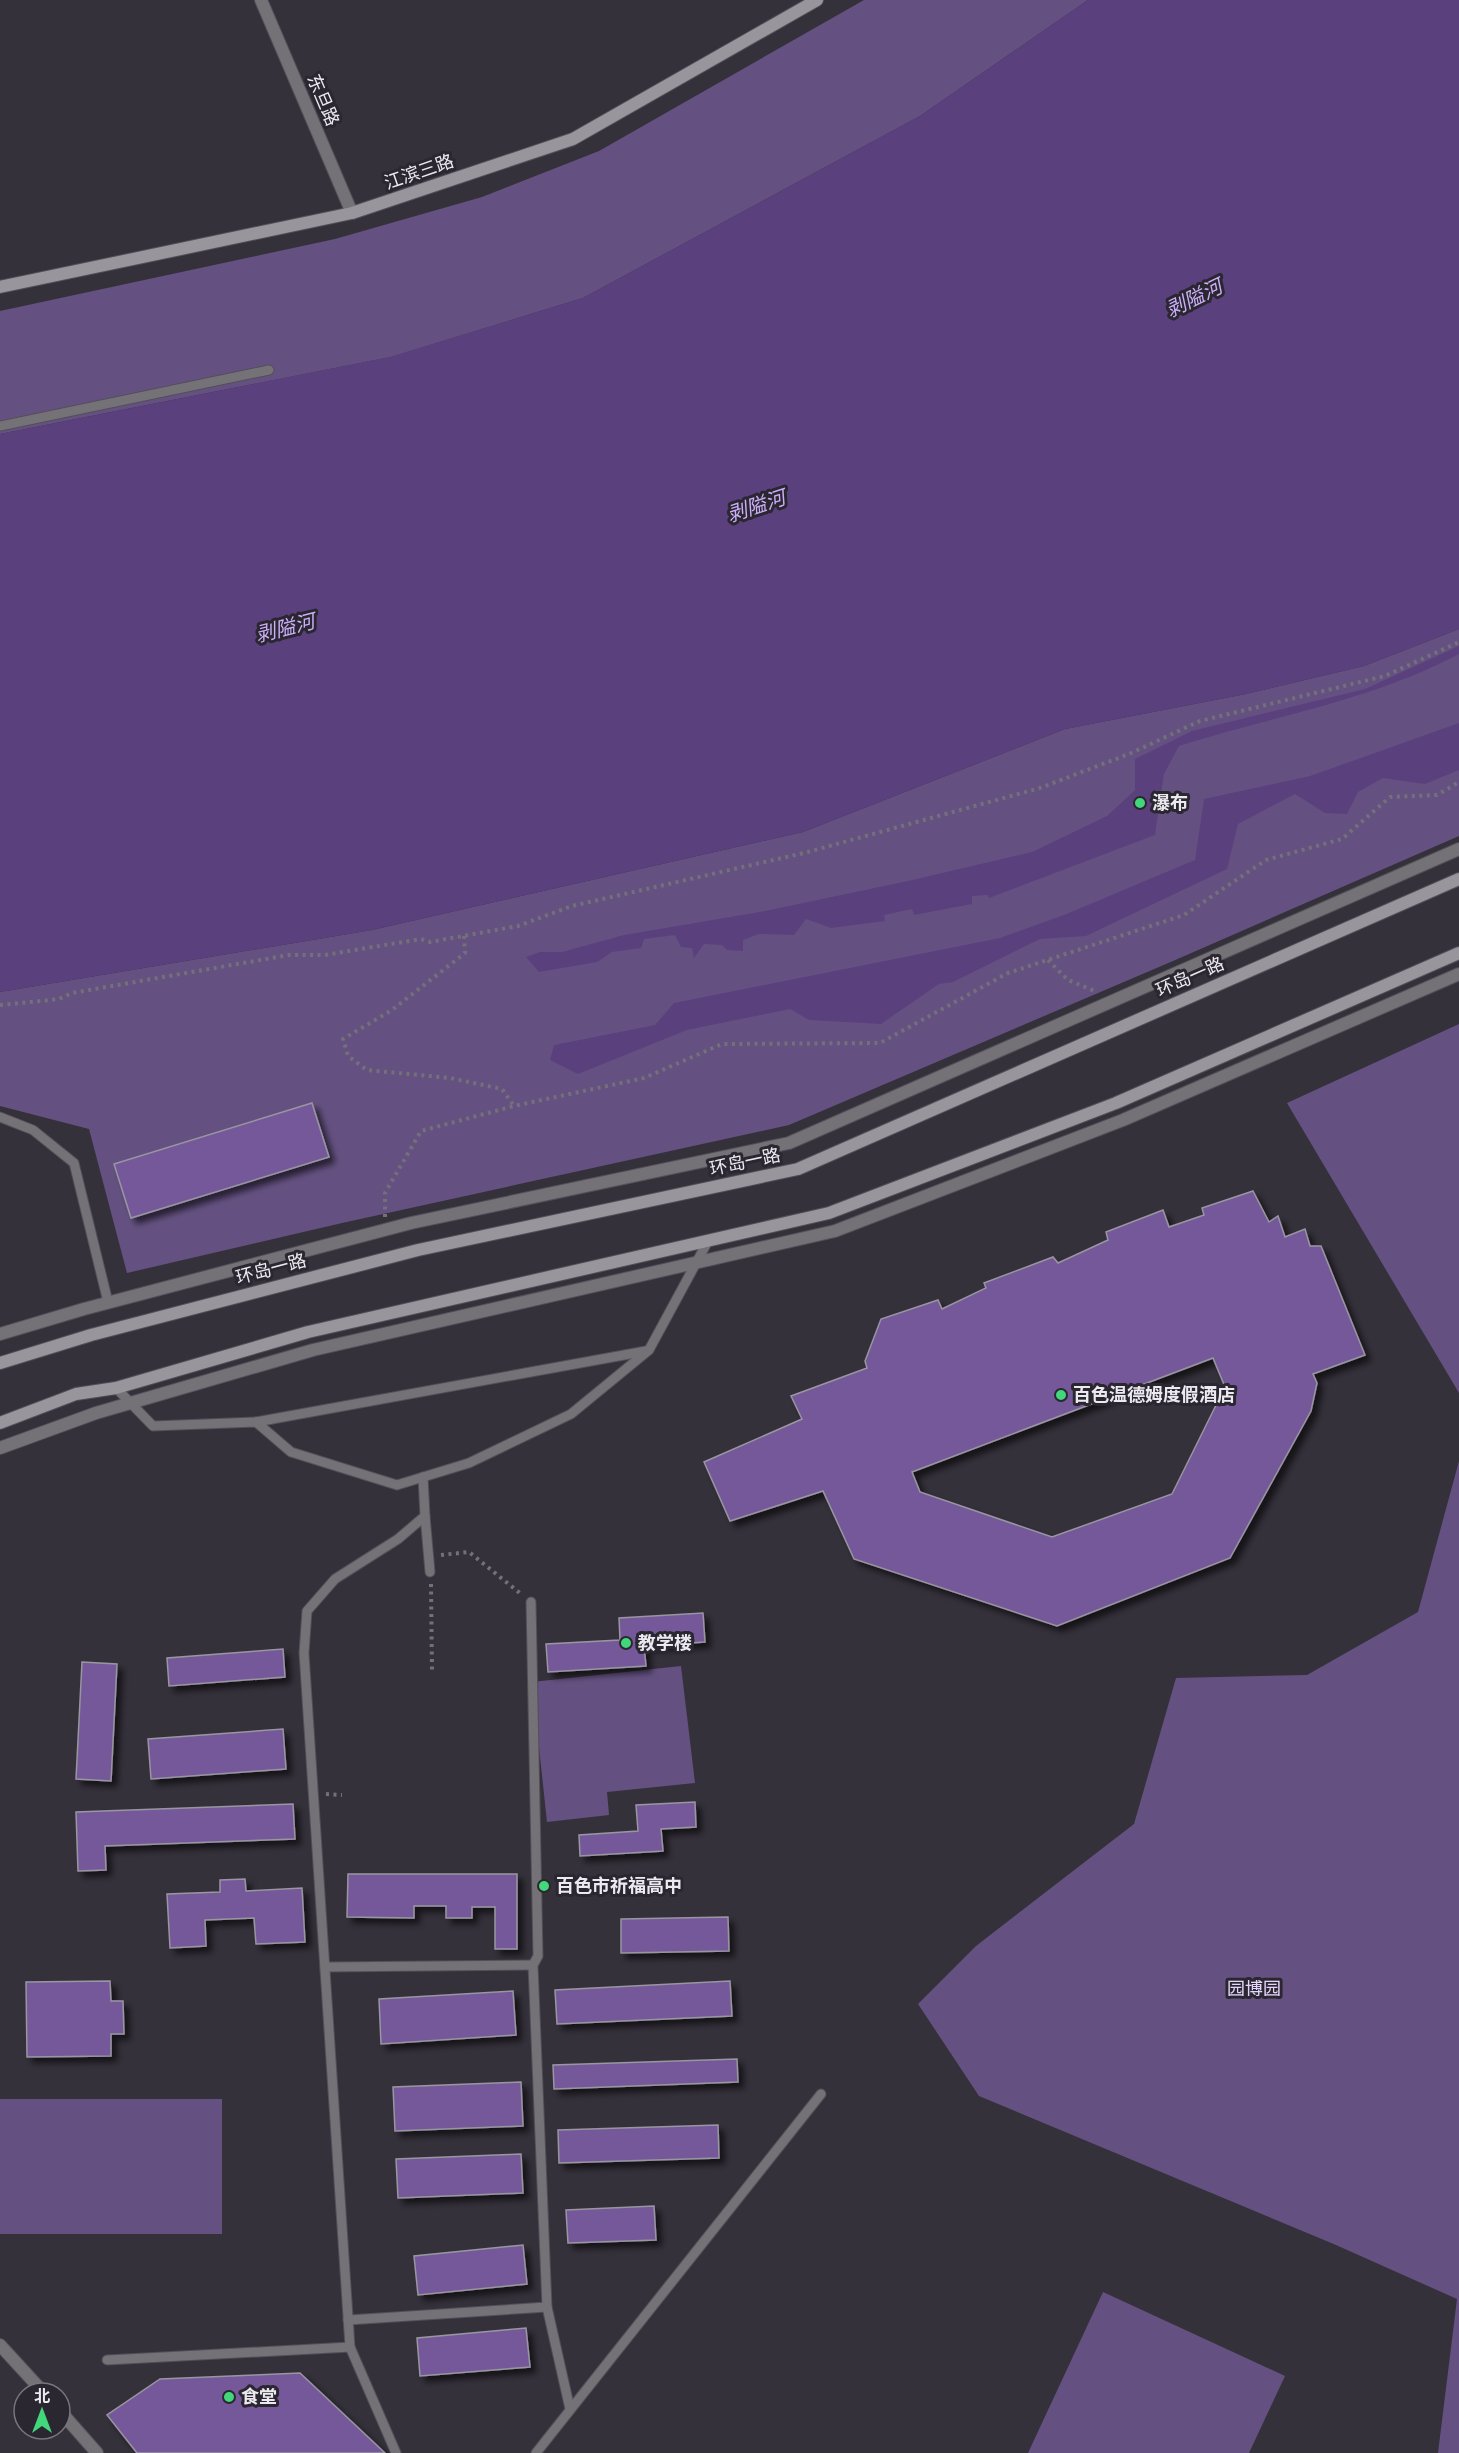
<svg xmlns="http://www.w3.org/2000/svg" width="1459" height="2453" font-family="Inter,'Noto Sans SC',sans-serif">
<defs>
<filter id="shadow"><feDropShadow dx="5.5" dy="5.5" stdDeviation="3" flood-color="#0009"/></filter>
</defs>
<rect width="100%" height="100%" fill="#35313b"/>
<g fill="#645181">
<path d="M 864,0 L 1088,0 L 920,116 L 583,298 L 391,357 L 0,434 L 0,311 L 335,239 L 482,197 L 599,151 Z"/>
<path d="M 1459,629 L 1459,836 L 1173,961 L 789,1125 L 342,1223 L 127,1273 L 89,1129 L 0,1106 L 0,992 L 372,930 L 803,832 L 1065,729 L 1246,694 L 1364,666 Z"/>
<path d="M 1459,1024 L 1459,1393 L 1287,1103 Z"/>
<path d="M 1459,1461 L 1459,2453 L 1438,2453 L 1457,2299 L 1336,2245 L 979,2096 L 918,2004 L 976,1946 L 1134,1824 L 1176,1678 L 1307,1675 L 1418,1612 Z"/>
<path d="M 681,1666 L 695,1783 L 607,1792 L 609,1815 L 547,1822 L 532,1682 Z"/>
<rect x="0" y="2099" width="222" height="135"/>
<path d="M 1103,2292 L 1285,2376 L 1249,2453 L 1028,2453 Z"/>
</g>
<g fill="#5b407e">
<path d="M 1088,0 L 1459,0 L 1459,629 L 1364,666 L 1246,694 L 1065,729 L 803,832 L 372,930 L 0,992 L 0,434 L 390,357 L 583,298 L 920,116 Z"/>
<path d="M 1459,646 L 1459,654 C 1370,701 1273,716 1179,746 L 1164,774 L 1155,835 L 989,898 L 988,895 L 972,896 L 972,904 L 914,915 L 912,909 L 884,915 L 885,921 L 831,928 L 806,919 L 794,935 L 759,934 L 743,940 L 743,951 L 727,950 L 722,945 L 704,944 L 694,958 L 692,948 L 681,947 L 675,935 L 644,939 L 641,948 L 612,952 L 597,962 L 539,972 L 526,957 L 540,952 L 562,952 L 624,935 L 765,911 L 908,881 L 1032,852 L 1107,816 L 1135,790 L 1135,759 L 1192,731 L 1365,689 Z"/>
<path d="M 1459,723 L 1459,770 L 1425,784 L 1383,778 L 1358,792 L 1347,814 L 1325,813 L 1295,794 L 1238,824 L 1227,869 L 1086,936 L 1040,939 L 953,982 L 939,984 L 881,1024 L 809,1020 L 790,1009 L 687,1030 L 578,1074 L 550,1060 L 554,1045 L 655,1025 L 674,1003 L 1000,938 L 1064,915 L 1195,860 L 1204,799 L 1310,776 Z"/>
</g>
<g fill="#74599a" stroke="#9995a1" stroke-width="1.5" fill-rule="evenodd" filter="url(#shadow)">
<path d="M 312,1103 L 329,1157 L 131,1218 L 114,1164 Z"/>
<path d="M 1253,1191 L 1269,1222 L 1278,1216 L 1285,1237 L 1305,1229 L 1310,1246 L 1321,1246 L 1365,1355 L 1313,1374 L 1317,1383 L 1311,1411 L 1230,1558 L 1057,1626 L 854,1559 L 823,1491 L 730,1521 L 704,1462 L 802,1419 L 791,1396 L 867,1368 L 865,1361 L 881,1319 L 938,1300 L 942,1309 L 986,1288 L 984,1283 L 1053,1257 L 1058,1263 L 1108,1240 L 1106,1232 L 1163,1210 L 1169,1227 L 1204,1215 L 1202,1208 ZM 1213,1358 L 1225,1387 L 1172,1494 L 1052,1537 L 920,1492 L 912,1472 Z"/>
<path d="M 703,1613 L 705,1642 L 644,1646 L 646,1666 L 548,1672 L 546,1644 L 620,1640 L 619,1618 Z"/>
<path d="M 283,1649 L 285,1677 L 169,1686 L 167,1658 Z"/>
<path d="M 82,1662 L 117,1664 L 111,1781 L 76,1779 Z"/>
<path d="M 283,1729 L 286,1769 L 151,1779 L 148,1739 Z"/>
<path d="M 695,1802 L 696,1827 L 661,1829 L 663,1851 L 580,1856 L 579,1835 L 638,1831 L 636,1805 Z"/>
<path d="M 293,1804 L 295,1839 L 105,1846 L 106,1870 L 78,1871 L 76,1812 Z"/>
<path d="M 348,1874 L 517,1874 L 517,1949 L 495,1949 L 495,1907 L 472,1907 L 472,1918 L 446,1918 L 446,1906 L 414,1906 L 414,1918 L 347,1917 Z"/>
<path d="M 245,1879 L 246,1891 L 302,1888 L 305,1942 L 256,1944 L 254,1918 L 205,1920 L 206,1946 L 170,1948 L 167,1894 L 220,1892 L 220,1880 Z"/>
<path d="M 728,1917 L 729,1951 L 621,1953 L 621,1919 Z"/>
<path d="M 110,1981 L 111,2001 L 123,2001 L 124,2034 L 111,2034 L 111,2056 L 27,2057 L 26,1982 Z"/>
<path d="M 730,1981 L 732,2016 L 557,2024 L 555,1990 Z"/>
<path d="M 513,1991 L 516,2035 L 381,2044 L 379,1999 Z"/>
<path d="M 737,2059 L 738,2082 L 554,2089 L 553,2065 Z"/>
<path d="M 521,2082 L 523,2126 L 395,2131 L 393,2087 Z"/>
<path d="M 718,2125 L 719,2158 L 559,2163 L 558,2130 Z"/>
<path d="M 521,2154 L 523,2193 L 398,2198 L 396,2159 Z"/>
<path d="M 654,2206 L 656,2240 L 568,2243 L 566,2210 Z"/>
<path d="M 523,2245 L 527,2284 L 418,2295 L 414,2256 Z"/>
<path d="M 526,2328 L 530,2367 L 420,2376 L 417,2338 Z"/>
<path d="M 300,2373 L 385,2453 L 137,2453 L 107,2415 L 160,2379 Z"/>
</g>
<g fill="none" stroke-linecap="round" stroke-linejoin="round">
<g stroke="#524f58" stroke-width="11">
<g id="service">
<path d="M 0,426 L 269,370"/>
<path d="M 0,1117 L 33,1130 L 74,1163 L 108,1302"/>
<path d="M 116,1388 L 153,1426 L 256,1422 L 291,1452 L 397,1485 L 469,1463 L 571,1414 L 649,1350 L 708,1241"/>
<path d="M 256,1422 L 646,1351"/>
<path d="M 425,1516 L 430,1572"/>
<path d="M 531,1602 L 538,1956 L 533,1965 L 547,2307 L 570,2409"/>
<path d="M 325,1967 L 533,1965"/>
<path d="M 348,2320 L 547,2307"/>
<path d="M 107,2360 L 350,2347"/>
<path d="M 396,2453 L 350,2347 L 304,1653 L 307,1611 L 335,1579 L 398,1539 L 425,1516 L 423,1477"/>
<path d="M 536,2453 L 821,2094"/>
</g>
</g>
<g stroke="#524f58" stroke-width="14">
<g id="minor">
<path d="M 0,2345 L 44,2393"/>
<path d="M 60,2411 L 97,2453"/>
</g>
</g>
<g stroke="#524f58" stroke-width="14">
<g id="tertiary">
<path d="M 261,0 L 352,213"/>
<path d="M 0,1334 L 84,1309 L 411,1223 L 789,1143 L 1459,849"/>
<path d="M 0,1448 L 96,1413 L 313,1350 L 835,1231 L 1123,1120 L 1459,974"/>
</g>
</g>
<g stroke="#524f58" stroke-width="14">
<g id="secondary">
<path d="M 0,287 L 352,213 L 573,139 L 817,0"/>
<path d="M 0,1363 L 91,1335 L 418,1250 L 798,1169 L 1459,879"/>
<path d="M 0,1423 L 76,1394 L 116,1388 L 308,1332 L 829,1213 L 1116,1103 L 1459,953"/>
</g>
</g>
<g stroke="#737079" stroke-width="4" stroke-dasharray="3 4.5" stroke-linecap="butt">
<path d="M 464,936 L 465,953 L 392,1010 L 343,1039 L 348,1056 L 367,1070 L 450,1078 L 502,1089 L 514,1106"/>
<path d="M 1048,960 L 1068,980 L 1097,992"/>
<path d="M 0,1005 L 59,999 L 72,993 L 289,955 L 325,955 L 421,939 L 430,942 L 518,926 L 572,906 L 804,853 L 1040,788 L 1129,754 L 1200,721 L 1385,676 L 1459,642"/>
<path d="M 385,1217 L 385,1193 L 421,1131 L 514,1106 L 644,1078 L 722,1044 L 880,1043 L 1008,973 L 1184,915 L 1266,860 L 1342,839 L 1390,797 L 1437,795 L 1459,782"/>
<path d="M 441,1555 L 469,1552 L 521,1594"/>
<path d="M 431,1584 L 432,1672"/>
<path d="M 326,1794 L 342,1795"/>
</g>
<use href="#service" stroke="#747277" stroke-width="9"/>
<use href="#minor" stroke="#747277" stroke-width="12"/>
<use href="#tertiary" stroke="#747277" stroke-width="12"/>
<use href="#secondary" stroke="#98959d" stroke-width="12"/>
</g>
<g fill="#42d77b" stroke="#2b2731" stroke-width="2">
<circle cx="1140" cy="803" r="6"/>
<circle cx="1061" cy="1395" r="6"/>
<circle cx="626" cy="1643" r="6"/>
<circle cx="544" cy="1886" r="6"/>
<circle cx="229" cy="2397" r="6"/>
</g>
<g text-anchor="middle" stroke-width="6" stroke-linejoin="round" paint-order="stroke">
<g font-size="18" fill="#eceaf0" stroke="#2b2731">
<text transform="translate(323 100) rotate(67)" y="6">东旦路</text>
<text transform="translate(419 172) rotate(-19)" y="6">江滨三路</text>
<text transform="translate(1190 977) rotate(-24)" y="6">环岛一路</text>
<text transform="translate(745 1162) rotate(-12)" y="6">环岛一路</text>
<text transform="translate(271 1269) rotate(-15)" y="6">环岛一路</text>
</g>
<g font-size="18" font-weight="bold" fill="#eceaf0" stroke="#2b2731" text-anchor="start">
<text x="1152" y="809">瀑布</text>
<text x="1073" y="1401">百色温德姆度假酒店</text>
<text x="638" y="1649">教学楼</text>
<text x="556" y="1892">百色市祈福高中</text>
<text x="241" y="2403">食堂</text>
</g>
<g font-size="18" fill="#e3d6fc" stroke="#2b2731">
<text x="1254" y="1995">园博园</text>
</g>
<g font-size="20" font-style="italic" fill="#ccaffa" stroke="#2b2731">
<text transform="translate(1194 298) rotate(-26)" y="7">剥隘河</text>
<text transform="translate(756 506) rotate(-18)" y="7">剥隘河</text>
<text transform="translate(285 628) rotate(-14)" y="7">剥隘河</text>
</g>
</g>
<g transform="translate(42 2411)"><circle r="28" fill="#2b2731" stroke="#78757d" stroke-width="1.5"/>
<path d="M0-4.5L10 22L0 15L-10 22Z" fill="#42d77b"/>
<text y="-9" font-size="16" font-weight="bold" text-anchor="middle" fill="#eceaf0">北</text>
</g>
</svg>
